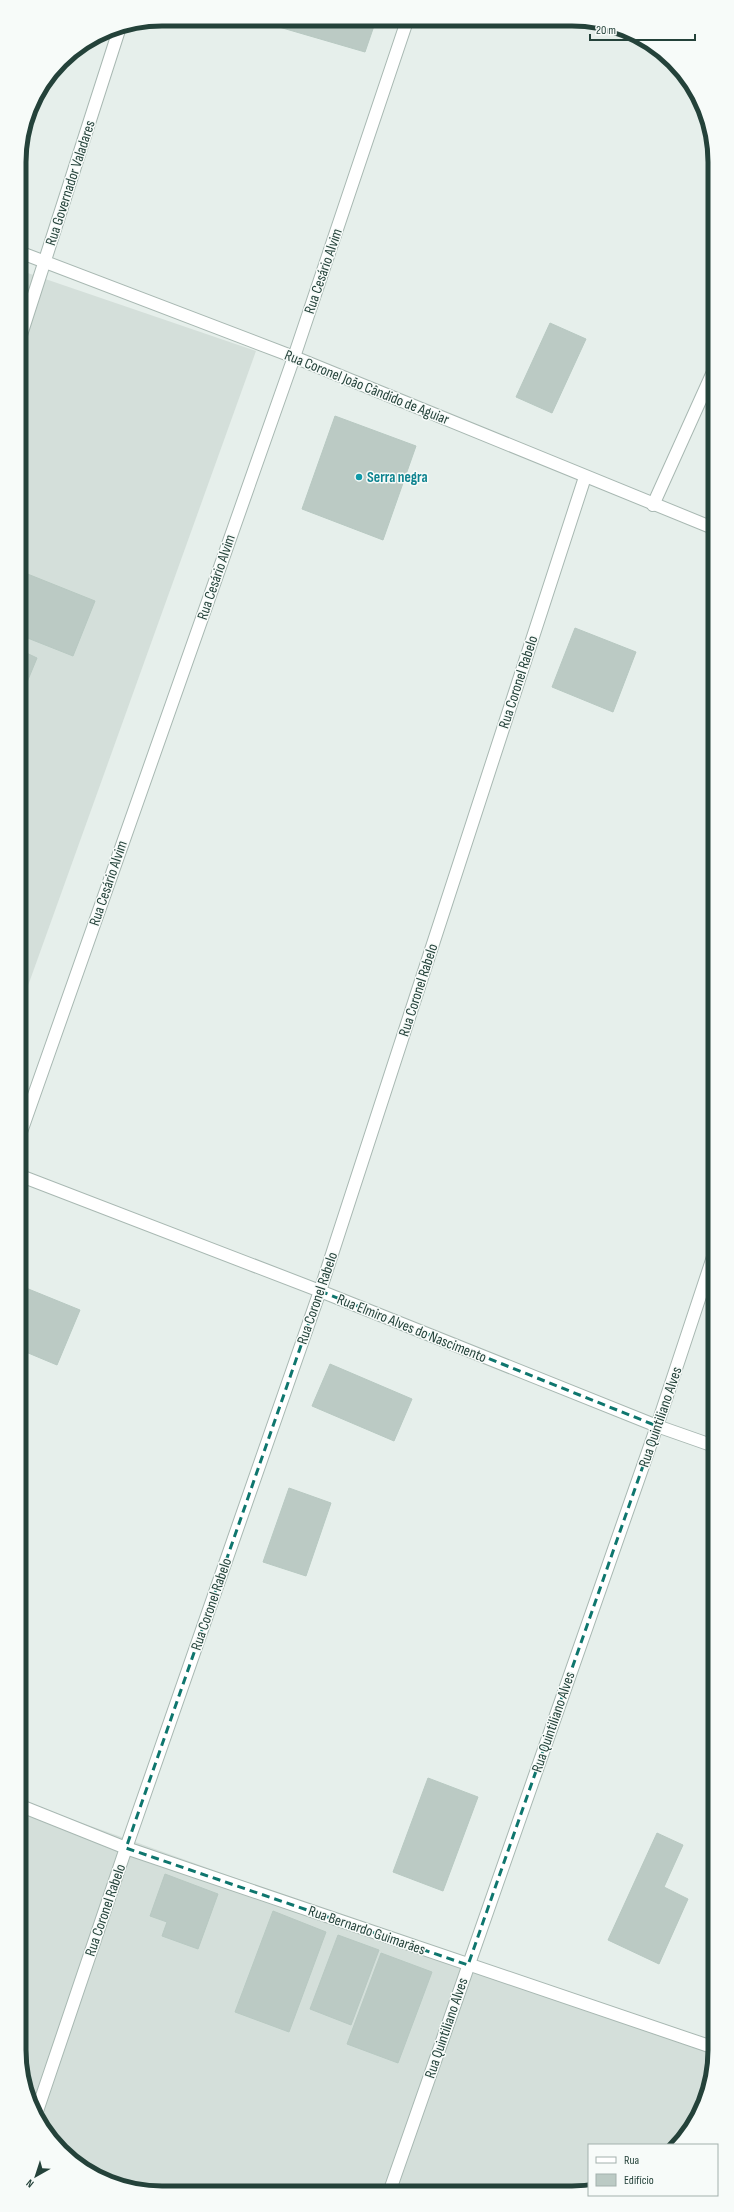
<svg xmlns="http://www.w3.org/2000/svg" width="734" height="2212" font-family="'Sofia Sans Condensed',sans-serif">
<rect width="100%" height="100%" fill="#e6efeb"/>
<g fill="#d4dfda">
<path d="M 19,270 L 256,351 L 20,1008 Z"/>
<path d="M 21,1801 L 715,2050 L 715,2059 L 704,2104 L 678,2145 L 589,2145 L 589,2190 L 135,2190 L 99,2178 L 61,2151 L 38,2121 L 22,2078 Z"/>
</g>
<g fill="#bbcac4" stroke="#b8c9c2">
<path d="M 255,20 L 376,20 L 365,52 Z"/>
<path d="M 550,323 L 586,339 L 552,413 L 516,397 Z"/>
<path d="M 335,416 L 416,446 L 383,540 L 302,509 Z"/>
<path d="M 20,571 L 95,601 L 73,656 L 20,635 Z"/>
<path d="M 575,628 L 636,652 L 613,712 L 552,687 Z"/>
<path d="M 20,650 L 37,658 L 20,699 Z"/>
<path d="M 21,1286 L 80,1310 L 57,1365 L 21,1350 Z"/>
<path d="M 330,1364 L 412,1399 L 394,1441 L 312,1406 Z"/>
<path d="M 289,1488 L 331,1503 L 306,1576 L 263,1562 Z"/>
<path d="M 428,1778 L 478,1797 L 443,1891 L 393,1872 Z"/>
<path d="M 657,1833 L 683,1845 L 664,1887 L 688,1899 L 659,1964 L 608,1940 Z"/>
<path d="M 165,1874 L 218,1894 L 198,1949 L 162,1936 L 167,1922 L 150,1916 Z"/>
<path d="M 273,1911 L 326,1932 L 289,2032 L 235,2012 Z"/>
<path d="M 338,1935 L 379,1950 L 351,2025 L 310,2009 Z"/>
<path d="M 381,1953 L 432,1972 L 398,2063 L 347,2044 Z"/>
</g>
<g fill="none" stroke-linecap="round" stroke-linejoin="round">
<g stroke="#a8b8b2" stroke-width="14">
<g id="minor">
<path d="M 19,252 L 294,357 L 713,528"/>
<path d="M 20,338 L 120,27"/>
<path d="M 653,505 L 713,372"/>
<path d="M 21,1132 L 294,357 L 407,21"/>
<path d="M 21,1176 L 320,1291 L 657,1426 L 714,1446"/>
<path d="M 21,1806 L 126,1848 L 715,2048"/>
<path d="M 36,2114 L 126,1848 L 320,1291 L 585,477"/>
<path d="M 390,2190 L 657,1426 L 714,1254"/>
</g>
</g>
<use href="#minor" stroke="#fff" stroke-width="12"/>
</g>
<path fill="none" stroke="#0f766e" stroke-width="3" stroke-dasharray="8 5" stroke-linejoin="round" d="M 320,1291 L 657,1426 L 468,1965 L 126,1848 Z"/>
<circle fill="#0f9aa8" stroke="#f7fbf9" stroke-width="1.5" cx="359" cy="477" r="4"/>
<g text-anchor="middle" stroke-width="3" stroke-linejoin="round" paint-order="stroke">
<g font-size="15" fill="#24423a" stroke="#f7fbf9">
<text transform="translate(70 183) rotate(-72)" y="5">Rua Governador Valadares</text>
<text transform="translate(323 271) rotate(-71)" y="5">Rua Cesário Alvim</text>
<text transform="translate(367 387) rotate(22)" y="5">Rua Coronel João Cândido de Aguiar</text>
<text transform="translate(216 577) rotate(-71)" y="5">Rua Cesário Alvim</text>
<text transform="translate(518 682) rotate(-72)" y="5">Rua Coronel Rabelo</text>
<text transform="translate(108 883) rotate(-71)" y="5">Rua Cesário Alvim</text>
<text transform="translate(418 990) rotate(-72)" y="5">Rua Coronel Rabelo</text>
<text transform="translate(317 1298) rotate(-71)" y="5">Rua Coronel Rabelo</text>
<text transform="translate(412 1328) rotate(22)" y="5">Rua Elmiro Alves do Nascimento</text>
<text transform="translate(660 1417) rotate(-71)" y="5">Rua Quintiliano Alves</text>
<text transform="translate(211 1604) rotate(-71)" y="5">Rua Coronel Rabelo</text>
<text transform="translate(553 1722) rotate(-71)" y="5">Rua Quintiliano Alves</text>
<text transform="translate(105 1910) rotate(-71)" y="5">Rua Coronel Rabelo</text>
<text transform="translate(367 1930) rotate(19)" y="5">Rua Bernardo Guimarães</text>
<text transform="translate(446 2028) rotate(-71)" y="5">Rua Quintiliano Alves</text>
</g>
<g font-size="15" font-weight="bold" fill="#0d838f" stroke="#f7fbf9" text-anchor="start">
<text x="367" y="482">Serra negra</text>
</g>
</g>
<path d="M0 0H734V2212H0ZM162 26H572A136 136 0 0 1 708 162V2050A136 136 0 0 1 572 2186H162A136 136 0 0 1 26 2050V162A136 136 0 0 1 162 26Z" fill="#f7fbf9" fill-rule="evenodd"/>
<path fill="none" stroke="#24423a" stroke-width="5" d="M162 26H572A136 136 0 0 1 708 162V2050A136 136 0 0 1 572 2186H162A136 136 0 0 1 26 2050V162A136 136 0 0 1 162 26Z"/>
<rect x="588" y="2144" width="130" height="52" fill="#f7fbf9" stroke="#a3b1ad"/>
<rect x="596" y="2157" width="20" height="6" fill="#ffffff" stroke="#a3b1ad"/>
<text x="624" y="2164" font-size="12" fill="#24423a">Rua</text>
<rect x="596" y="2174" width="20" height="12" fill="#bbcac4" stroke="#a3b1ad"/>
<text x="624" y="2184" font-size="12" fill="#24423a">Edifício</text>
<g transform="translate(36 2176) rotate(219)" stroke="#f7fbf9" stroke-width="3" paint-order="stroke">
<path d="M0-3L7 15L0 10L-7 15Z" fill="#24423a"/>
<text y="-6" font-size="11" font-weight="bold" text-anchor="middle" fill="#24423a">N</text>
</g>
<path d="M590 34v6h105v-6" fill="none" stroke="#24423a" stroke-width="2"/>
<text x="596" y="34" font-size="12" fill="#24423a" stroke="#f7fbf9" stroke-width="3" paint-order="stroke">20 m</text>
</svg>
